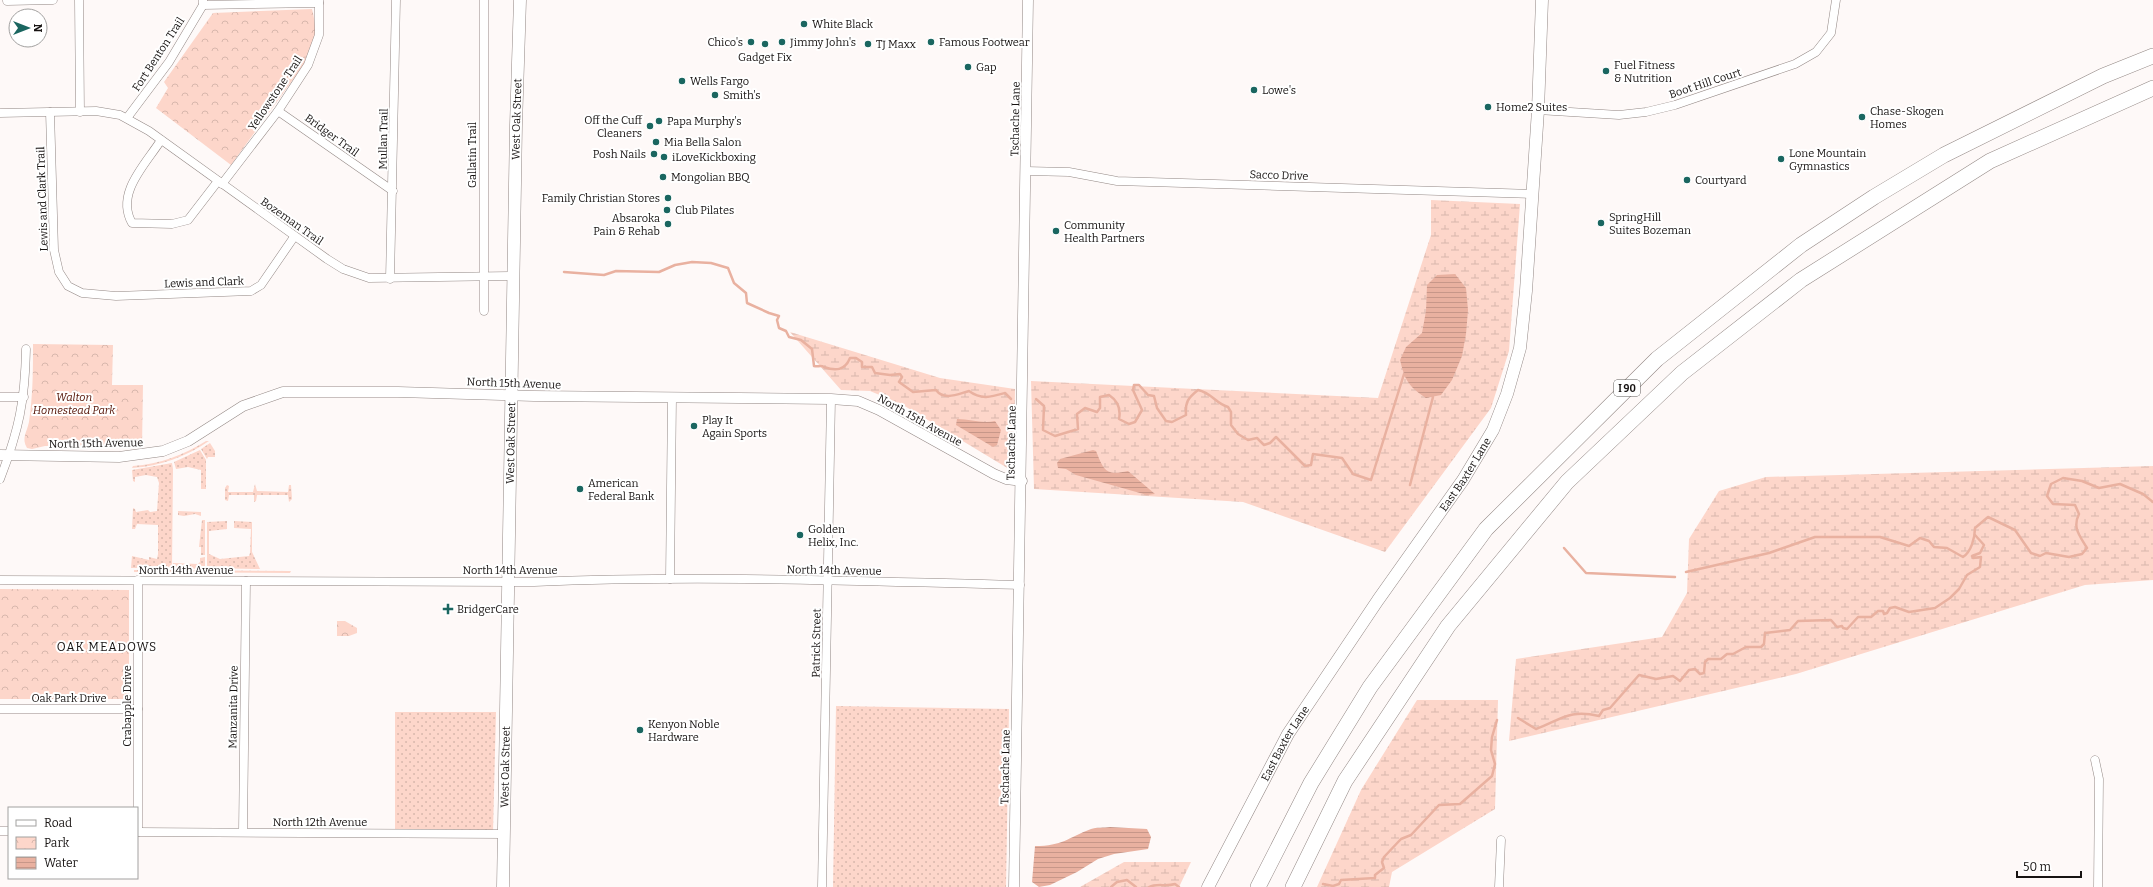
<svg xmlns="http://www.w3.org/2000/svg" width="2153" height="887" font-family="Bitter,serif">
<defs>
<pattern id="grass-dots" width="8" height="8" patternUnits="userSpaceOnUse"><rect width="8" height="8" fill="#fdd6ca"/><path d="M2 2h.1M6 6h.1" fill="none" stroke="#d8b7ac" stroke-width="1.8" stroke-linecap="round"/></pattern>
<pattern id="wetland-marsh" width="20" height="14" patternUnits="userSpaceOnUse"><rect width="20" height="14" fill="#fdd6ca"/><path d="M1 5h8M5 5V1M11 12h8M15 12V8" fill="none" stroke="#d8b7ac"/></pattern>
<pattern id="park-crowns" width="20" height="18" patternUnits="userSpaceOnUse"><rect width="20" height="18" fill="#fdd6ca"/><path d="M2 6a3 3 0 1 1 6 0M12 15a3 3 0 1 1 6 0" fill="none" stroke="#d8b7ac"/></pattern>
<pattern id="water-rules" width="6" height="5" patternUnits="userSpaceOnUse"><rect width="6" height="5" fill="#e9b1a0"/><path d="M0 2.5h6" fill="none" stroke="#c79789"/></pattern>
</defs>
<rect width="100%" height="100%" fill="#fef9f8"/>
<g fill="url(#grass-dots)">
<path d="M 206,441 L 209,441 C 185,457 161,466 132,468 L 133,466 C 160,464 184,455 206,441 Z"/>
<path d="M 210,443 L 215,451 L 215,457 L 208,457 L 207,459 L 201,449 Z"/>
<path d="M 200,450 L 206,460 L 206,489 L 201,489 L 201,470 L 188,467 L 176,469 L 174,462 Z"/>
<path d="M 172,463 L 173,469 L 172,568 L 131,568 L 132,556 L 149,560 L 149,557 L 157,559 L 158,554 L 158,525 L 137,524 L 135,529 L 132,529 L 133,508 L 135,509 L 136,512 L 148,510 L 150,512 L 157,511 L 159,483 L 157,477 L 146,475 L 135,477 L 135,482 L 133,481 L 132,470 Z"/>
<path d="M 255,484 L 257,491 L 288,492 L 289,485 L 291,485 L 292,499 L 289,502 L 288,495 L 257,495 L 256,501 L 254,502 L 254,495 L 229,495 L 228,501 L 225,500 L 225,488 L 227,485 L 229,486 L 228,492 L 253,492 Z"/>
<path d="M 178,511 L 201,512 L 201,516 L 195,514 L 184,516 L 178,515 Z"/>
<path d="M 202,520 L 205,520 L 205,555 L 201,555 L 201,547 L 199,547 Z"/>
<path d="M 227,521 L 227,529 L 209,531 L 209,554 L 220,559 L 249,556 L 250,553 L 251,529 L 234,528 L 234,521 L 252,522 L 252,552 L 260,569 L 207,568 L 207,522 Z"/>
<path d="M 205,557 L 205,569 L 173,568 L 173,563 L 198,564 L 200,562 L 200,558 Z"/>
<path d="M 134,570 L 291,571 L 290,573 L 134,572 Z"/>
<path d="M 836,706 L 1009,709 L 1006,887 L 833,887 Z"/>
<path d="M 395,712 L 496,712 L 493,832 L 395,832 Z"/>
</g>
<g fill="url(#wetland-marsh)">
<path d="M 1431,200 L 1520,204 L 1509,351 L 1491,408 L 1385,552 L 1243,502 L 1034,489 L 1031,381 L 1378,398 L 1431,235 Z"/>
<path d="M 790,332 L 940,378 L 1015,389 L 1014,472 L 903,405 L 870,391 L 841,390 Z"/>
<path d="M 2153,466 L 2153,580 L 2085,585 L 1796,674 L 1509,741 L 1516,659 L 1662,637 L 1687,593 L 1689,539 L 1719,491 L 1766,477 Z"/>
<path d="M 1417,700 L 1498,700 L 1495,809 L 1392,872 L 1389,887 L 1317,887 L 1361,790 Z"/>
<path d="M 1124,862 L 1191,862 L 1179,887 L 1080,887 Z"/>
</g>
<g fill="url(#park-crowns)">
<path d="M 312,9 C 317,28 316,42 308,59 L 231,165 L 156,108 L 168,88 L 164,82 L 213,13 Z"/>
<path d="M 33,344 L 113,345 L 112,385 L 143,385 L 142,447 L 45,446 L 32,449 L 27,448 C 21,438 27,432 29,422 C 33,395 33,370 33,344 Z"/>
<path d="M 0,589 L 129,590 L 129,699 L 0,699 Z"/>
<path d="M 337,621 L 345,621 L 357,628 L 357,633 L 349,636 L 337,636 Z"/>
</g>
<g fill="url(#water-rules)">
<path d="M 1455,274 L 1466,288 L 1468,310 L 1466,334 L 1462,356 L 1452,380 L 1441,395 L 1426,398 C 1408,386 1405,380 1400,360 L 1406,347 L 1422,333 L 1426,311 L 1427,285 L 1437,275 Z"/>
<path d="M 957,419 C 971,419 982,424 995,421 L 1001,430 L 997,445 L 993,447 L 956,425 Z"/>
<path d="M 1093,450 L 1096,451 C 1104,471 1106,476 1128,471 L 1155,494 L 1147,495 L 1076,475 L 1066,469 L 1058,468 L 1057,463 L 1060,459 Z"/>
<path d="M 1110,827 L 1147,829 L 1151,837 L 1148,849 L 1114,854 L 1098,859 L 1077,872 L 1050,885 L 1039,887 L 1032,882 L 1035,846 C 1063,846 1067,838 1091,829 C 1096,827 1104,828 1110,827 Z"/>
</g>
<g fill="none" stroke-linecap="round" stroke-linejoin="round">
<g stroke="#e9b1a0" stroke-width="2.5">
<path d="M 564,272 L 604,275 L 616,271 L 659,272 L 675,265 L 692,262 L 711,263 L 728,268 L 734,283 L 746,293 L 747,303 L 769,313 L 779,316 L 777,320 L 779,328 L 786,331 L 789,337 L 801,340 L 812,349 L 814,366 C 818,367 821,365 824,367 C 835,371 845,371 850,358 L 856,358 L 862,362 L 862,367 L 872,367 L 875,373 L 890,375 L 900,374 L 902,377 L 899,382 L 913,392 L 936,390 C 944,401 958,394 969,391 C 981,400 991,397 1005,393 L 1011,399"/>
<path d="M 1036,399 L 1044,406 L 1043,430 L 1055,436 L 1078,429 L 1077,414 L 1085,408 L 1097,412 L 1100,408 L 1100,397 L 1109,395 C 1118,401 1121,409 1119,419 L 1129,424 L 1135,422 L 1142,410 L 1133,390 L 1134,385 L 1139,385 L 1148,395 L 1154,396 L 1157,408 L 1166,421 L 1172,422 L 1186,415 C 1185,402 1188,398 1198,390 C 1212,393 1215,403 1228,407 L 1231,412 L 1231,425 L 1238,434 L 1248,440 L 1257,438 L 1264,445 L 1270,443 L 1276,437 L 1305,466 L 1311,465 L 1313,454 L 1342,458 L 1353,474 L 1371,480 L 1404,374 L 1406,376"/>
<path d="M 1410,485 L 1433,397 L 1431,395"/>
<path d="M 1564,548 L 1586,573 L 1675,577"/>
<path d="M 1686,572 L 1769,553 L 1815,537 L 1880,537 L 1909,546 L 1920,538 L 1929,541 L 1934,547 L 1947,548 L 1963,557 C 1971,552 1975,538 1975,528 L 1988,517 L 2015,530 L 2031,553 L 2040,556 L 2046,553 L 2069,557 L 2082,554 L 2087,548 C 2080,536 2072,528 2079,514 L 2075,505 L 2053,504 L 2047,496 L 2051,484 L 2063,478 L 2082,481 L 2099,488 L 2120,484 L 2143,494 L 2153,502"/>
<path d="M 1518,718 L 1536,729 C 1562,719 1570,709 1599,716 L 1603,710 L 1610,708 L 1639,675 L 1656,679 L 1673,676 L 1680,681 L 1689,670 L 1695,669 L 1700,674 L 1704,673 L 1705,662 L 1708,659 L 1721,659 L 1727,654 L 1733,654 L 1746,647 L 1761,647 L 1764,644 L 1765,633 L 1790,630 L 1798,621 L 1831,620 L 1837,627 L 1842,626 L 1843,628 L 1847,629 L 1858,617 L 1871,617 L 1878,611 L 1883,611 L 1884,614 L 1887,613 L 1890,608 L 1895,607 L 1909,612 L 1935,608 L 1950,598 L 1959,589 L 1967,575 L 1980,567 L 1981,557 L 1973,558 L 1972,556 L 1980,553 L 1984,545 L 1975,535"/>
<path d="M 1323,884 L 1333,886 L 1339,884 L 1341,880 L 1375,878 L 1375,875 L 1384,868 L 1382,862 L 1384,857 L 1401,839 L 1411,835 L 1439,805 L 1460,804 L 1492,776 L 1495,764 L 1491,750 L 1492,737 L 1497,720"/>
<path d="M 1111,887 L 1117,882 L 1127,880 L 1136,887"/>
<path d="M 1149,887 C 1157,883 1166,887 1175,884 L 1179,887"/>
</g>
<g stroke="#938885" stroke-width="9">
<g id="minor">
<path d="M 79,0 L 80,112"/>
<path d="M 7,1 L 53,0"/>
<path d="M 203,5 L 319,3"/>
<path d="M 1538,110 L 1619,115 L 1646,112 L 1675,105 L 1795,64 L 1816,52 L 1831,33 L 1836,0"/>
<path d="M 278,111 L 393,191"/>
<path d="M 50,112 L 54,250 L 59,272 L 68,286 L 82,293 L 116,296 L 251,291 L 261,285 L 294,237"/>
<path d="M 0,113 L 96,111 L 120,115 L 149,131 L 327,259 L 343,269 L 369,278 L 513,276"/>
<path d="M 127,118 L 169,62 L 203,5 L 203,0"/>
<path d="M 161,140 C 146,164 115,193 132,223 L 172,224 L 188,220 L 218,181"/>
<path d="M 1026,171 L 1069,172 L 1117,181 L 1533,194"/>
<path d="M 222,184 L 278,111 L 308,65 L 319,35 L 319,0"/>
<path d="M 390,279 L 396,0"/>
<path d="M 484,311 L 484,0"/>
<path d="M 0,397 L 24,397"/>
<path d="M 0,479 C 19,430 25,401 26,349"/>
<path d="M 670,579 L 672,397"/>
<path d="M 0,580 L 534,582 C 696,575 858,581 1020,585"/>
<path d="M 0,709 L 138,709"/>
<path d="M 2095,760 L 2099,779 L 2098,887"/>
<path d="M 0,831 L 9,831"/>
<path d="M 137,832 L 504,834"/>
<path d="M 138,832 L 138,580"/>
<path d="M 243,832 L 246,581"/>
<path d="M 822,887 L 831,399"/>
<path d="M 1499,887 L 1501,840"/>
</g>
</g>
<g stroke="#938885" stroke-width="11">
<g id="tertiary">
<path d="M 0,455 L 119,457 L 163,451 L 188,441 L 243,406 L 283,392 L 398,392 L 534,396 L 831,399 L 858,401 L 879,410 L 994,474 L 1006,479 L 1022,481"/>
<path d="M 1014,887 L 1028,0"/>
</g>
</g>
<g stroke="#938885" stroke-width="13">
<g id="secondary">
<path id="s1" d="M 503,887 L 516,125 L 520,0"/>
<path id="s2" d="M 1208,887 L 1288,734 L 1378,600 L 1463,480 L 1493,430 L 1507,394 L 1520,348 L 1526,291 L 1538,110 L 1542,0"/>
</g>
</g>
<g stroke="#938885" stroke-width="16">
<g id="motorway">
<path d="M 1258,887 L 1311,783 L 1370,687 L 1486,529 L 1657,359 L 1801,245 L 1874,197 L 1944,155 L 2103,76 L 2153,56"/>
<path d="M 1293,887 L 1345,781 L 1448,626 L 1567,482 L 1682,373 L 1801,280 L 1990,161 L 2153,88"/>
</g>
</g>
<use href="#minor" stroke="#fff" stroke-width="8"/>
<use href="#tertiary" stroke="#fff" stroke-width="10"/>
<use href="#secondary" stroke="#fff" stroke-width="12"/>
<use href="#motorway" stroke="#fff" stroke-width="15"/>
</g>
<g fill="#1a6660" stroke="#fff" stroke-width="1.5">
<circle cx="804" cy="24" r="4"/>
<circle cx="751" cy="42" r="4"/>
<circle cx="782" cy="42" r="4"/>
<circle cx="931" cy="42" r="4"/>
<circle cx="765" cy="44" r="4"/>
<circle cx="868" cy="44" r="4"/>
<circle cx="968" cy="67" r="4"/>
<circle cx="1606" cy="71" r="4"/>
<circle cx="682" cy="81" r="4"/>
<circle cx="1254" cy="90" r="4"/>
<circle cx="715" cy="95" r="4"/>
<circle cx="1488" cy="107" r="4"/>
<circle cx="1862" cy="117" r="4"/>
<circle cx="659" cy="121" r="4"/>
<circle cx="650" cy="126" r="4"/>
<circle cx="656" cy="142" r="4"/>
<circle cx="654" cy="154" r="4"/>
<circle cx="664" cy="157" r="4"/>
<circle cx="1781" cy="159" r="4"/>
<circle cx="663" cy="177" r="4"/>
<circle cx="1687" cy="180" r="4"/>
<circle cx="668" cy="198" r="4"/>
<circle cx="667" cy="210" r="4"/>
<circle cx="1601" cy="223" r="4"/>
<circle cx="668" cy="224" r="4"/>
<circle cx="1056" cy="231" r="4"/>
<circle cx="694" cy="426" r="4"/>
<circle cx="580" cy="489" r="4"/>
<circle cx="800" cy="535" r="4"/>
<path d="M446 603h4v4h4v4h-4v4h-4v-4h-4v-4h4z"/>
<circle cx="640" cy="730" r="4"/>
</g>
<g text-anchor="middle" stroke-width="4" stroke-linejoin="round" paint-order="stroke">
<rect fill="#fff" stroke="#5d5a59" stroke-width="1" x="1614" y="380" width="26" height="16" rx="3"/>
<g font-size="10" font-weight="bold" fill="#171312">
<text x="1627" y="392">I 90</text>
</g>
<g font-size="11" fill="#171312" stroke="#fff" text-anchor="start">
<text x="812" y="28">White Black</text>
<text x="743" y="46" text-anchor="end">Chico's</text>
<text x="790" y="46">Jimmy John's</text>
<text x="939" y="46">Famous Footwear</text>
<text x="876" y="48">TJ Maxx</text>
<text x="765" y="61" text-anchor="middle">Gadget Fix</text>
<text x="1614" y="69">Fuel Fitness<tspan x="1614" dy="13">&amp; Nutrition</tspan></text>
<text x="976" y="71">Gap</text>
<text x="690" y="85">Wells Fargo</text>
<text x="1262" y="94">Lowe's</text>
<text x="723" y="99">Smith's</text>
<text x="1496" y="111">Home2 Suites</text>
<text x="1870" y="115">Chase-Skogen<tspan x="1870" dy="13">Homes</tspan></text>
<text x="642" y="124" text-anchor="end">Off the Cuff<tspan x="642" dy="13">Cleaners</tspan></text>
<text x="667" y="125">Papa Murphy's</text>
<text x="664" y="146">Mia Bella Salon</text>
<text x="1789" y="157">Lone Mountain<tspan x="1789" dy="13">Gymnastics</tspan></text>
<text x="646" y="158" text-anchor="end">Posh Nails</text>
<text x="672" y="161">iLoveKickboxing</text>
<text x="671" y="181">Mongolian BBQ</text>
<text x="1695" y="184">Courtyard</text>
<text x="660" y="202" text-anchor="end">Family Christian Stores</text>
<text x="675" y="214">Club Pilates</text>
<text x="1609" y="221">SpringHill<tspan x="1609" dy="13">Suites Bozeman</tspan></text>
<text x="660" y="222" text-anchor="end">Absaroka<tspan x="660" dy="13">Pain &amp; Rehab</tspan></text>
<text x="1064" y="229">Community<tspan x="1064" dy="13">Health Partners</tspan></text>
<text x="702" y="424">Play It<tspan x="702" dy="13">Again Sports</tspan></text>
<text x="588" y="487">American<tspan x="588" dy="13">Federal Bank</tspan></text>
<text x="808" y="533">Golden<tspan x="808" dy="13">Helix, Inc.</tspan></text>
<text x="457" y="613">BridgerCare</text>
<text x="648" y="728">Kenyon Noble<tspan x="648" dy="13">Hardware</tspan></text>
</g>
<g font-size="11" fill="#171312" stroke="#fff">
<text transform="translate(158 54) rotate(-57)" y="4">Fort Benton Trail</text>
<text transform="translate(1705 83) rotate(-18)" y="4">Boot Hill Court</text>
<text transform="translate(275 93) rotate(-56)" y="4">Yellowstone Trail</text>
<text transform="translate(1015 119) rotate(-89)" y="4">Tschache Lane</text>
<text dy="4" stroke="none"><textPath href="#s1" startOffset="768">West Oak Street</textPath></text>
<text transform="translate(332 135) rotate(36)" y="4">Bridger Trail</text>
<text transform="translate(383 139) rotate(-89)" y="4">Mullan Trail</text>
<text transform="translate(472 155) rotate(-90)" y="4">Gallatin Trail</text>
<text transform="translate(1279 175) rotate(2)" y="4">Sacco Drive</text>
<text transform="translate(42 199) rotate(-92)" y="4">Lewis and Clark Trail</text>
<text transform="translate(292 221) rotate(35)" y="4">Bozeman Trail</text>
<text transform="translate(204 282) rotate(-2)" y="4">Lewis and Clark</text>
<text transform="translate(514 383) rotate(2)" y="4">North 15th Avenue</text>
<text transform="translate(920 420) rotate(29)" y="4">North 15th Avenue</text>
<text transform="translate(96 443) rotate(-1)" y="4">North 15th Avenue</text>
<text dy="4" stroke="none"><textPath href="#s1" startOffset="444">West Oak Street</textPath></text>
<text transform="translate(1011 443) rotate(-89)" y="4">Tschache Lane</text>
<text dy="4" stroke="none"><textPath href="#s2" startOffset="487">East Baxter Lane</textPath></text>
<text x="186" y="574">North 14th Avenue</text>
<text x="510" y="574">North 14th Avenue</text>
<text transform="translate(834 570) rotate(1)" y="4">North 14th Avenue</text>
<text transform="translate(816 643) rotate(-89)" y="4">Patrick Street</text>
<text x="69" y="702">Oak Park Drive</text>
<text transform="translate(127 706) rotate(-90)" y="4">Crabapple Drive</text>
<text transform="translate(233 707) rotate(-89)" y="4">Manzanita Drive</text>
<text dy="4" stroke="none"><textPath href="#s2" startOffset="163">East Baxter Lane</textPath></text>
<text dy="4" stroke="none"><textPath href="#s1" startOffset="120">West Oak Street</textPath></text>
<text transform="translate(1005 767) rotate(-89)" y="4">Tschache Lane</text>
<text x="320" y="826">North 12th Avenue</text>
</g>
<g font-size="11" font-style="italic" fill="#510f00" stroke="#fff">
<text x="74" y="401">Walton<tspan x="74" dy="13">Homestead Park</tspan></text>
</g>
<g font-size="12" letter-spacing="1" fill="#171312" stroke="#fff">
<text x="107" y="651">OAK MEADOWS</text>
</g>
</g>
<rect x="8" y="807" width="130" height="72" fill="#ffffff" stroke="#a2a1a0"/>
<rect x="16" y="820" width="20" height="6" fill="#ffffff" stroke="#a2a1a0"/>
<text x="44" y="827" font-size="12" fill="#171312">Road</text>
<rect x="16" y="837" width="20" height="12" fill="url(#park-crowns)" stroke="#a2a1a0"/>
<text x="44" y="847" font-size="12" fill="#171312">Park</text>
<rect x="16" y="857" width="20" height="12" fill="url(#water-rules)" stroke="#a2a1a0"/>
<text x="44" y="867" font-size="12" fill="#171312">Water</text>
<g transform="translate(28 28) rotate(90)"><circle r="19" fill="#ffffff" stroke="#a2a1a0"/>
<path d="M0-3L7 15L0 10L-7 15Z" fill="#1a6660"/>
<text y="-6" font-size="11" font-weight="bold" text-anchor="middle" fill="#171312">N</text>
</g>
<path d="M2017 871v6h64v-6" fill="none" stroke="#171312" stroke-width="2"/>
<text x="2023" y="871" font-size="12" fill="#171312" stroke="#ffffff" stroke-width="3" paint-order="stroke">50 m</text>
</svg>
